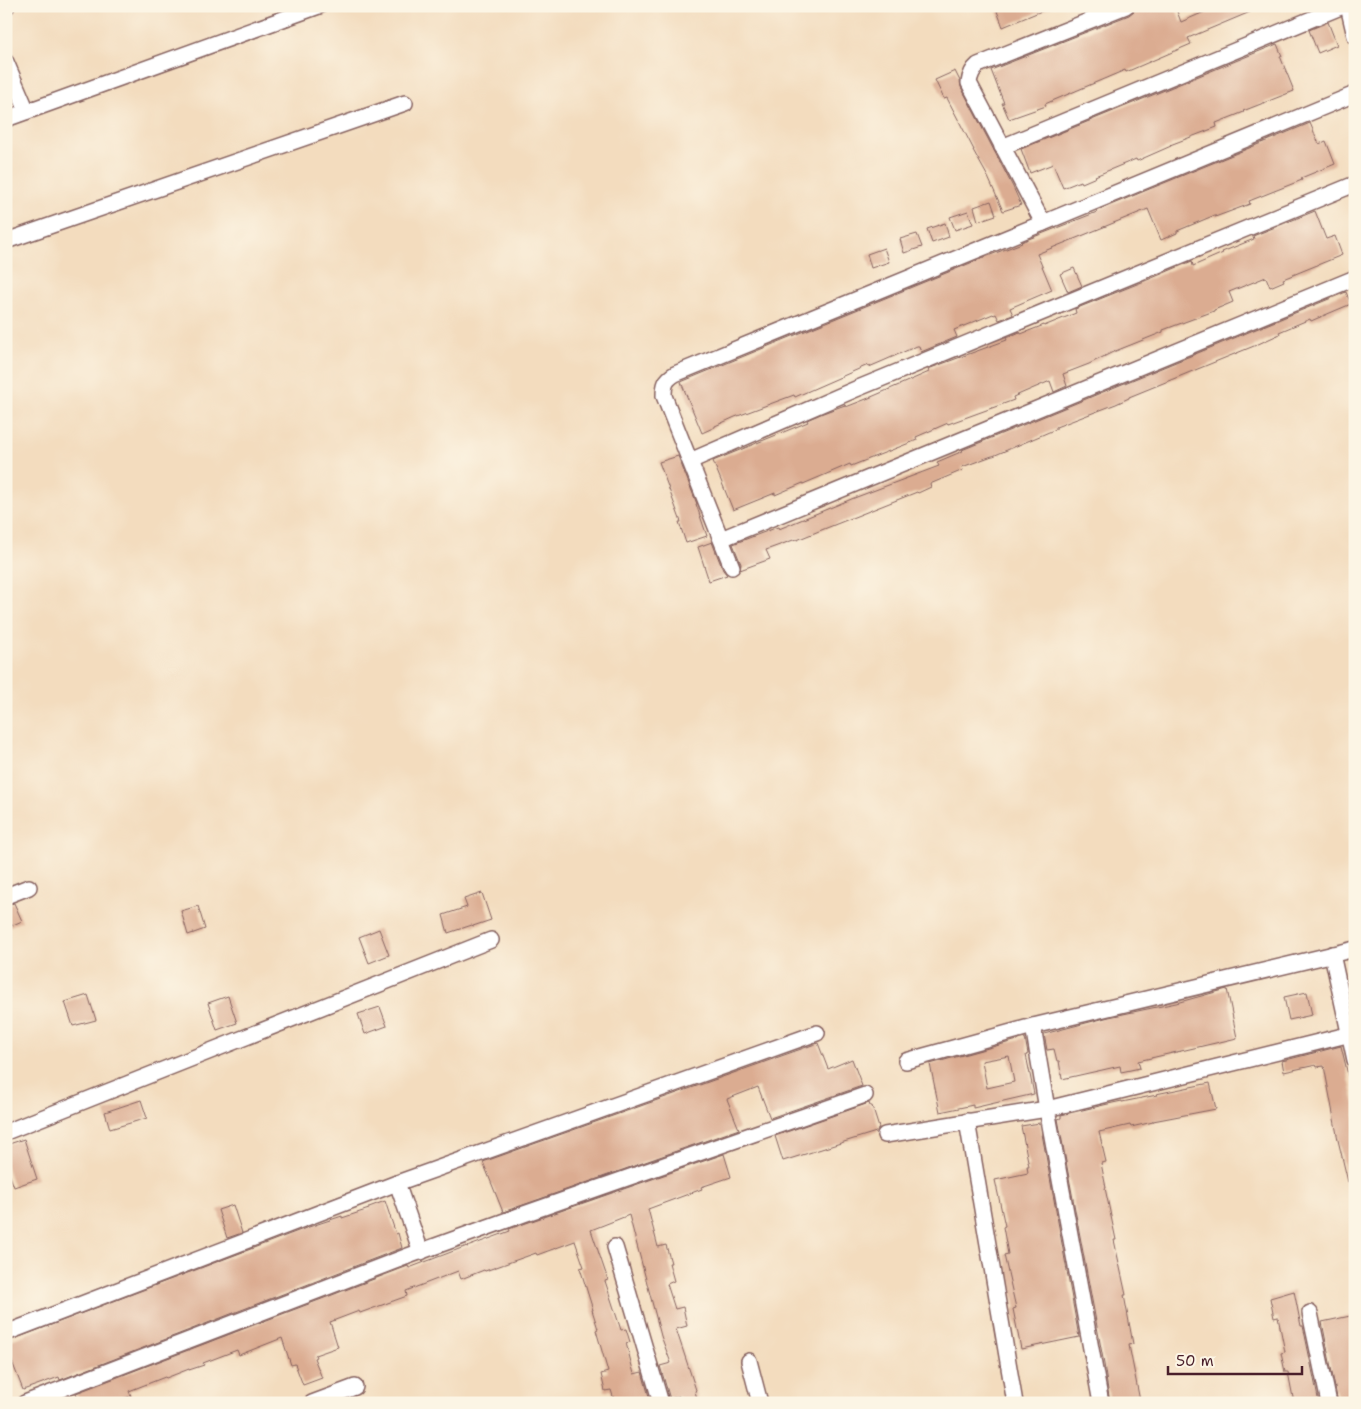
<svg xmlns="http://www.w3.org/2000/svg" width="1361" height="1409" font-family="'Shantell Sans',sans-serif">
<rect width="100%" height="100%" fill="#fcf5e5"/>
<filter id="ink" filterUnits="userSpaceOnUse"><feTurbulence type="fractalNoise" baseFrequency=".02" numOctaves="2"/><feDisplacementMap in="SourceGraphic" scale="10" xChannelSelector="R" yChannelSelector="G"/><feConvolveMatrix kernelMatrix="1 2 1 2 8 2 1 2 1" color-interpolation-filters="sRGB"/></filter>
<filter id="wash" filterUnits="userSpaceOnUse"><feTurbulence type="fractalNoise" baseFrequency=".0096" numOctaves="4" result="noise"/><feDisplacementMap in="SourceGraphic" scale="20" xChannelSelector="R" yChannelSelector="G"/><feGaussianBlur stdDeviation="1.12" result="paint"/><feColorMatrix in="noise" values="0 0 0 0 0 0 0 0 0 0 0 0 0 0 0 0 0 1.4 0 .05"/><feComposite in="paint" operator="in"/></filter>
<g filter="url(#wash)">
<rect width="100%" height="100%" fill="#f3dcbe"/>
<g id="blocks">
<g fill="#dbac91" fill-rule="evenodd">
<path d="M 1007,6 L 1051,6 L 1051,7 L 1003,27 L 997,11 Z"/>
<path d="M 1138,6 L 1175,6 L 1181,22 L 1218,6 L 1262,7 L 1188,38 L 1191,44 L 1126,72 L 1125,70 L 1045,104 L 1046,106 L 1009,119 L 1002,103 L 1004,103 L 991,70 L 1129,15 L 1134,11 L 1135,7 Z"/>
<path d="M 1328,22 L 1337,45 L 1318,53 L 1309,30 Z"/>
<path d="M 1277,44 L 1282,56 L 1280,56 L 1294,91 L 1243,111 L 1244,112 L 1216,123 L 1217,127 L 1170,145 L 1171,146 L 1137,161 L 1136,159 L 1095,176 L 1096,177 L 1082,183 L 1081,181 L 1063,188 L 1053,164 L 1030,173 L 1021,149 Z"/>
<path d="M 955,71 L 960,81 L 961,87 L 1013,187 L 1021,205 L 1003,211 L 988,177 L 973,150 L 974,150 L 947,98 L 944,99 L 935,80 Z"/>
<path d="M 1310,123 L 1319,144 L 1326,141 L 1335,164 L 1301,178 L 1302,180 L 1249,201 L 1250,204 L 1215,217 L 1215,215 L 1177,231 L 1177,233 L 1161,240 L 1148,209 L 1037,254 L 1052,290 L 1010,308 L 1013,315 L 999,320 L 996,314 L 994,315 L 993,314 L 954,330 L 957,337 L 921,352 L 919,346 L 917,346 L 883,361 L 869,367 L 868,365 L 795,397 L 794,395 L 735,417 L 715,426 L 715,427 L 702,433 L 681,382 L 985,257 L 1022,243 L 1021,242 L 1097,212 L 1096,211 Z"/>
<path d="M 991,201 L 996,215 L 978,221 L 974,207 Z"/>
<path d="M 968,211 L 973,224 L 955,230 L 950,217 Z"/>
<path d="M 1315,211 L 1326,239 L 1335,236 L 1342,255 L 1283,279 L 1284,281 L 1270,287 L 1266,277 L 1229,292 L 1233,302 L 1214,310 L 1214,311 L 1163,330 L 1163,332 L 1113,352 L 1089,364 L 1063,374 L 1067,386 L 1054,392 L 1050,381 L 1013,397 L 1014,400 L 948,424 L 948,423 L 916,437 L 917,440 L 851,466 L 850,464 L 803,484 L 803,483 L 775,495 L 775,493 L 733,510 L 713,461 L 808,422 L 807,420 L 823,413 L 845,405 L 846,407 L 869,398 L 929,372 L 928,369 L 1007,340 L 1006,338 L 1020,332 L 1021,334 L 1044,325 L 1044,326 L 1076,313 L 1075,309 L 1152,278 L 1192,261 L 1193,266 L 1223,253 L 1222,252 L 1254,239 L 1253,236 Z"/>
<path d="M 945,223 L 949,237 L 932,243 L 927,229 Z"/>
<path d="M 917,234 L 922,247 L 904,253 L 900,239 Z"/>
<path d="M 884,248 L 889,262 L 871,268 L 867,254 Z"/>
<path d="M 1074,268 L 1082,286 L 1068,292 L 1060,274 Z"/>
<path d="M 1346,292 L 1351,304 L 1311,321 L 1310,319 L 1279,332 L 1280,334 L 1254,346 L 1129,397 L 1129,398 L 1116,404 L 1056,427 L 1056,429 L 993,456 L 992,456 L 962,467 L 963,470 L 930,484 L 931,487 L 918,493 L 917,492 L 819,531 L 797,540 L 796,539 L 766,550 L 770,559 L 740,570 L 741,564 L 733,544 L 778,527 L 779,529 L 854,498 L 939,466 L 937,462 L 963,451 L 962,450 Z"/>
<path d="M 678,456 L 697,504 L 696,504 L 707,536 L 686,543 L 679,522 L 681,522 L 659,462 Z"/>
<path d="M 712,542 L 723,570 L 727,575 L 709,581 L 698,547 Z"/>
<path d="M 482,893 L 491,920 L 473,926 L 472,925 L 448,933 L 443,915 L 467,907 L 464,899 Z"/>
<path d="M 14,903 L 22,921 L 6,928 L 6,905 Z"/>
<path d="M 198,906 L 205,929 L 188,935 L 181,911 Z"/>
<path d="M 379,929 L 389,955 L 369,963 L 359,937 Z"/>
<path d="M 1227,989 L 1237,1038 L 1138,1061 L 1140,1068 L 1121,1072 L 1120,1066 L 1062,1079 L 1059,1061 L 1057,1061 L 1054,1049 L 1047,1050 L 1044,1034 L 1109,1017 L 1176,1003 Z"/>
<path d="M 1307,992 L 1312,1015 L 1289,1020 L 1284,997 Z"/>
<path d="M 88,995 L 96,1020 L 73,1026 L 65,1002 Z"/>
<path d="M 228,996 L 237,1023 L 217,1030 L 208,1003 Z"/>
<path d="M 380,1007 L 387,1026 L 365,1034 L 358,1014 Z"/>
<path d="M 1025,1038 L 1028,1054 L 1026,1055 L 1034,1094 L 973,1108 L 973,1105 L 940,1112 L 930,1064 ZM 1009,1056 L 1014,1082 L 987,1088 L 982,1061 Z"/>
<path d="M 818,1043 L 828,1069 L 852,1059 L 862,1086 L 770,1118 L 758,1087 L 727,1099 L 739,1129 L 503,1212 L 483,1162 Z"/>
<path d="M 1341,1046 L 1355,1104 L 1355,1182 L 1348,1182 L 1338,1140 L 1324,1066 L 1317,1067 L 1316,1065 L 1284,1072 L 1282,1061 Z"/>
<path d="M 1210,1083 L 1216,1109 L 1153,1121 L 1153,1122 L 1131,1127 L 1130,1125 L 1099,1132 L 1106,1162 L 1101,1163 L 1106,1188 L 1105,1188 L 1116,1240 L 1114,1240 L 1126,1295 L 1124,1295 L 1133,1344 L 1129,1345 L 1140,1401 L 1130,1403 L 1110,1403 L 1104,1364 L 1058,1119 L 1061,1118 L 1061,1115 L 1108,1104 L 1122,1101 L 1122,1102 L 1157,1095 L 1156,1094 Z"/>
<path d="M 141,1100 L 147,1118 L 110,1129 L 105,1112 Z"/>
<path d="M 869,1103 L 870,1106 L 872,1106 L 879,1128 L 876,1132 L 783,1161 L 775,1136 Z"/>
<path d="M 1040,1123 L 1079,1337 L 1021,1349 L 1013,1309 L 1016,1308 L 1004,1255 L 1008,1254 L 1003,1227 L 1005,1226 L 995,1180 L 1028,1173 L 1027,1166 L 1029,1166 L 1021,1126 Z"/>
<path d="M 24,1139 L 37,1179 L 14,1187 L 6,1165 L 6,1145 Z"/>
<path d="M 724,1154 L 731,1177 L 701,1187 L 702,1189 L 648,1209 L 658,1247 L 666,1245 L 671,1263 L 669,1263 L 674,1281 L 667,1284 L 675,1309 L 683,1307 L 687,1326 L 676,1329 L 696,1390 L 695,1391 L 698,1403 L 680,1403 L 679,1396 L 670,1399 L 660,1366 L 671,1363 L 661,1336 L 629,1215 L 591,1230 L 608,1280 L 605,1281 L 621,1330 L 626,1329 L 630,1342 L 626,1343 L 634,1374 L 642,1372 L 650,1400 L 643,1403 L 615,1403 L 611,1390 L 605,1391 L 601,1374 L 608,1372 L 596,1330 L 598,1329 L 592,1310 L 593,1310 L 580,1268 L 584,1267 L 575,1241 L 537,1255 L 536,1253 L 485,1271 L 484,1270 L 461,1279 L 458,1271 L 406,1291 L 407,1296 L 360,1313 L 359,1311 L 330,1322 L 338,1347 L 315,1355 L 316,1357 L 314,1358 L 322,1378 L 303,1385 L 295,1364 L 291,1365 L 282,1338 L 239,1355 L 237,1350 L 203,1363 L 204,1365 L 189,1370 L 189,1369 L 166,1378 L 165,1377 L 129,1391 L 131,1396 L 112,1403 L 80,1403 L 76,1393 L 408,1266 L 409,1268 L 467,1246 L 467,1247 L 510,1231 L 509,1229 Z"/>
<path d="M 385,1201 L 396,1234 L 398,1233 L 402,1248 L 60,1380 L 59,1377 L 23,1390 L 6,1346 L 6,1342 L 306,1228 L 342,1216 L 342,1218 L 369,1209 L 369,1207 Z"/>
<path d="M 233,1205 L 242,1233 L 227,1238 L 218,1210 Z"/>
<path d="M 1294,1291 L 1301,1326 L 1303,1326 L 1319,1403 L 1294,1403 L 1288,1372 L 1285,1372 L 1281,1353 L 1285,1352 L 1278,1317 L 1274,1318 L 1270,1298 Z"/>
<path d="M 1355,1315 L 1355,1403 L 1338,1403 L 1322,1322 Z"/>
</g>
</g>
</g>
<g filter="url(#ink)">
<use href="#blocks" fill-opacity="0" stroke="#85615e" stroke-width="1"/>
<g fill="none" stroke-linecap="round" stroke-linejoin="round">
<g stroke="#85615e" stroke-width="18">
<g id="minor">
<path d="M 1348,6 L 1355,36"/>
<path d="M 6,7 L 7,6"/>
<path d="M 6,62 L 27,111"/>
<path d="M 6,119 L 319,6"/>
<path d="M 1002,147 L 1343,6"/>
<path d="M 1043,223 L 1355,94"/>
<path d="M 6,241 L 405,103"/>
<path d="M 690,461 L 856,389 L 1355,184"/>
<path d="M 721,539 L 1355,278"/>
<path d="M 732,567 L 664,396 C 664,385 665,380 675,374 L 1043,223 L 969,83 C 970,75 972,70 978,65 L 1126,6"/>
<path d="M 6,896 L 29,887"/>
<path d="M 1332,954 L 1355,1060"/>
<path d="M 906,1061 L 1033,1026"/>
<path d="M 967,1121 L 1015,1403"/>
<path d="M 6,1132 L 491,940"/>
<path d="M 885,1135 L 1047,1109 L 1355,1033"/>
<path d="M 397,1183 L 421,1252"/>
<path d="M 615,1247 L 661,1403"/>
<path d="M 1310,1313 L 1329,1403"/>
<path d="M 6,1333 L 397,1183 L 817,1033"/>
<path d="M 749,1361 L 760,1403"/>
<path d="M 25,1403 L 408,1256 L 524,1214 L 865,1095"/>
<path d="M 312,1403 L 355,1387"/>
<path d="M 1101,1403 L 1047,1109 L 1033,1026 L 1355,949"/>
</g>
</g>
<use href="#minor" stroke="#fff" stroke-width="15"/>
</g>
</g>
<rect width="1361" height="1409" fill="none" stroke="#fcf5e5" stroke-width="25"/>
<path d="M1168 1366v8h134v-8" fill="none" stroke="#4a1f2b" stroke-width="2.5"/>
<text x="1176" y="1366" font-size="15" fill="#4a1f2b" stroke="#fcf5e5" stroke-width="4" paint-order="stroke">50 m</text>
</svg>
